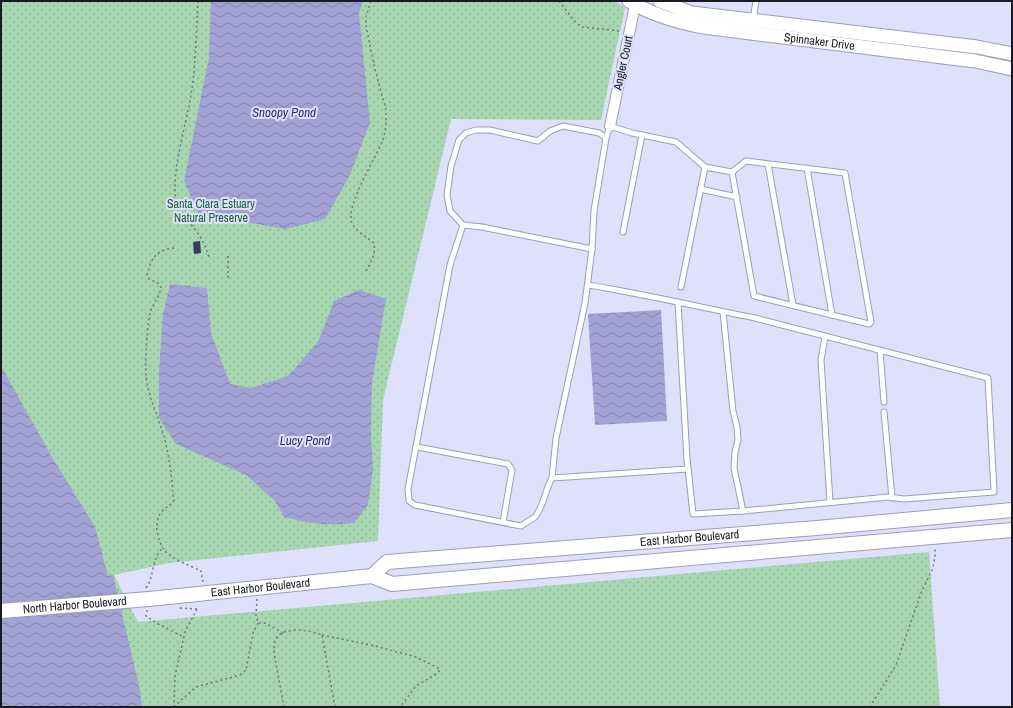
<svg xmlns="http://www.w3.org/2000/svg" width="1013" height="708" font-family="'Archivo Narrow',sans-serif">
<defs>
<pattern id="park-dots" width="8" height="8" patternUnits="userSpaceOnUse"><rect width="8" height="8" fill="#a6d7b1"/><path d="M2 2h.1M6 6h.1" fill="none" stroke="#8eb898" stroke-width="1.8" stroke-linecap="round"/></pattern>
<pattern id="water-waves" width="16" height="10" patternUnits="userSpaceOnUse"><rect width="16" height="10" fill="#a2a2d5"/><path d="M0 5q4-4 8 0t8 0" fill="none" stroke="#8383ad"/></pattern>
</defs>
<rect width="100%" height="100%" fill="#dfe0fc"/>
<path fill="url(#park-dots)" d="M 1,1 L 615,1 L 625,8 L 601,120 L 451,119 L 383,400 L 378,541 L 169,563 L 114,575 L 138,622 L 929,552 L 940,707 L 1,707 Z"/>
<g fill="url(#water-waves)">
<path d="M 211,1 L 363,1 L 359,13 L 370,123 L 349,177 L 325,219 L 285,229 L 198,213 L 184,181 L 209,57 Z"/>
<path d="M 170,284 L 207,288 L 211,333 L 230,384 L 251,388 L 288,376 L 318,342 L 334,301 L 359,290 L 386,299 L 372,382 L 371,434 L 373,469 L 368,505 L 354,523 C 328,526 310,524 284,517 L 275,501 L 246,475 L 176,444 L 159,418 L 159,370 L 163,314 Z"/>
<path d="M 661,310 L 667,421 L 595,425 L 588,314 Z"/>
<path d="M 1,366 L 52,457 L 95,527 L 108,576 L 113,575 L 140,690 L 142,707 L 1,707 Z"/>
</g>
<path fill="#3b3964" d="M 200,241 L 201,253 L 194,254 L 193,242 Z"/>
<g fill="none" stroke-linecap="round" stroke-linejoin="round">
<g stroke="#9d9db7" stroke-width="7">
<g id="service">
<path d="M 753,20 L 756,1"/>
<path d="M 606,138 L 599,133 L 563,126 L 550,131 L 538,141 L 490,130 L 476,130 L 466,133 L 459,140 L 451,166 L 447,195 L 450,211 L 463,225 L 450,265 L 408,489 L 409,501 L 415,505 L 521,526 C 525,523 531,520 535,517 C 544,506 545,490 552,478 L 688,469"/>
<path d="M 768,164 L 793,305"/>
<path d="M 732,172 L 754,296 L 832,315 L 807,168"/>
<path d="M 700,189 L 737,197"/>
<path d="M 463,225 L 482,227 L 592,249"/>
<path d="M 623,232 L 642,135"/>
<path d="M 588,285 C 644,294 699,307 755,318 L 988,378 L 994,492 L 904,499 L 888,497 L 743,511 L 734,468 L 735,452 L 738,440 L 737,427 L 733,411 L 723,312"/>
<path d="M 681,287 L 705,167"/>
<path d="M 678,302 L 687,459 L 693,514 L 743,511"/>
<path d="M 825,337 L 821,360 L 830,502"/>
<path d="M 880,351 L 884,402"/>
<path d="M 884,412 L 892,498"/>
<path d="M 417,447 L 508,464 L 512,470 L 503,522"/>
<path d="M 552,478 L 556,438 L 585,303 L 592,249 L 594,211 L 606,138 L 610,126 L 632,133 L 676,142 L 705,167 L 732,172 L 746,161 L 845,173 L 871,322 L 869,324 L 832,315"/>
</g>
</g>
<g stroke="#9d9db7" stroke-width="12">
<path id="minor" d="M 610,126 L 635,5 L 637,1"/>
</g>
<g stroke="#9d9db7" stroke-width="15">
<g id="tertiary">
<path id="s1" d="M 629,1 C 652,15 677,22 703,27 L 975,61 L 1012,69"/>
<path d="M 660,1 L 692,13 L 977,47 L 1012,54"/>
</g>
</g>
<g stroke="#9d9db7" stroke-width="16">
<g id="secondary">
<path id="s2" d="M 372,576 L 387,562 L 817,528 L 1012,510"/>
<path id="s3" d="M 149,599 L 372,576 L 392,584 L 1012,530"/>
</g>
</g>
<g stroke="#747487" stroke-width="1.5" stroke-dasharray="2 3" stroke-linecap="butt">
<path d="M 198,1 C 196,32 196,64 191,95 C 187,122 169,178 177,203 C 181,214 192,225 199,235 C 204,242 206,249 209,257"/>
<path d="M 559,1 L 576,23 L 583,27 L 620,31"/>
<path d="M 174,248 C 156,250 151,258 147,275 L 149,279 L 158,283 L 161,287 C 160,298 150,306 149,318 C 147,339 143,367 148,388 C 153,409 163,428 167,449 C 169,460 171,471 172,482 C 173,489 172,494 174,500 C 170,507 162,508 159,516 C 154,526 158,542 165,551 C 172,559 191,566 201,571 L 203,582"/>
<path d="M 228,256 L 228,279"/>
<path d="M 366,271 C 371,262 376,254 374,243 C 367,237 356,232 352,223 C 345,207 374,161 381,144 C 385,136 386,127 386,117 C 387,107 382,98 380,88 C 374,67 370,46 366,25 L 366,17 L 371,1"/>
<path d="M 146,588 C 153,578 152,568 156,558 C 157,554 161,550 163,547"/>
<path d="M 257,599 L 256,615 L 258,623 L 265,623 L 283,633"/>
<path d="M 180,608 L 197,609 L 198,606"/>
<path d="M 147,610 L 146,616 L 158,624 L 184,637"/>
<path d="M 322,635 L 375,646 L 416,657 L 440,669 L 438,673 L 416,686 L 400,707"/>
<path d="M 174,707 L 180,701 L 196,687 L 240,675 L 246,670 L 253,633 L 258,623"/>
<path d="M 174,707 L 175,676 L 185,632 L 197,609"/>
<path d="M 284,707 L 274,653 C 274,649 274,644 275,640 C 283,625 310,630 322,635 L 335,707"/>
<path d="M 870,707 L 896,665 L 921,593 L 933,568 L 935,556 L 935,547"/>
</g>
<use href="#service" stroke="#fff" stroke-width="5"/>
<use href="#minor" stroke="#fff" stroke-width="10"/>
<use href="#tertiary" stroke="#fff" stroke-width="13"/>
<use href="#secondary" stroke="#fff" stroke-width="14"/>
<g stroke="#9d9db7" stroke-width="16" stroke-linecap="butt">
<g id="secondary-bridge">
<path id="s4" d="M 1,611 L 149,599"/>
</g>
</g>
<use href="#secondary-bridge" stroke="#fff" stroke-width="14"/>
</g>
<g text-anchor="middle" stroke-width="4" stroke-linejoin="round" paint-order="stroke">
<g font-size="12" fill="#1a1a24" stroke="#dfe0fc">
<text dy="4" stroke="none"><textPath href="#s1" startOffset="196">Spinnaker Drive</textPath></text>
<text transform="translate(623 63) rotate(-78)" y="4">Angler Court</text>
<text dy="4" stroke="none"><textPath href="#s2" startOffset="324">East Harbor Boulevard</textPath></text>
<text dy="4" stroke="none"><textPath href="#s3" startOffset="112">East Harbor Boulevard</textPath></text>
<text dy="4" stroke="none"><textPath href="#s4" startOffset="74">North Harbor Boulevard</textPath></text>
</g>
<g font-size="12" fill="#186234" stroke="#dfe0fc">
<text x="211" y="208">Santa Clara Estuary<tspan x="211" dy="14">Natural Preserve</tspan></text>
</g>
<g font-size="13" font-style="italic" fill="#332c69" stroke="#dfe0fc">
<text x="284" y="117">Snoopy Pond</text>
<text x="305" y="445">Lucy Pond</text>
</g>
</g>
<rect width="1013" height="708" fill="none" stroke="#1a1a24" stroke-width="4"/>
</svg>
